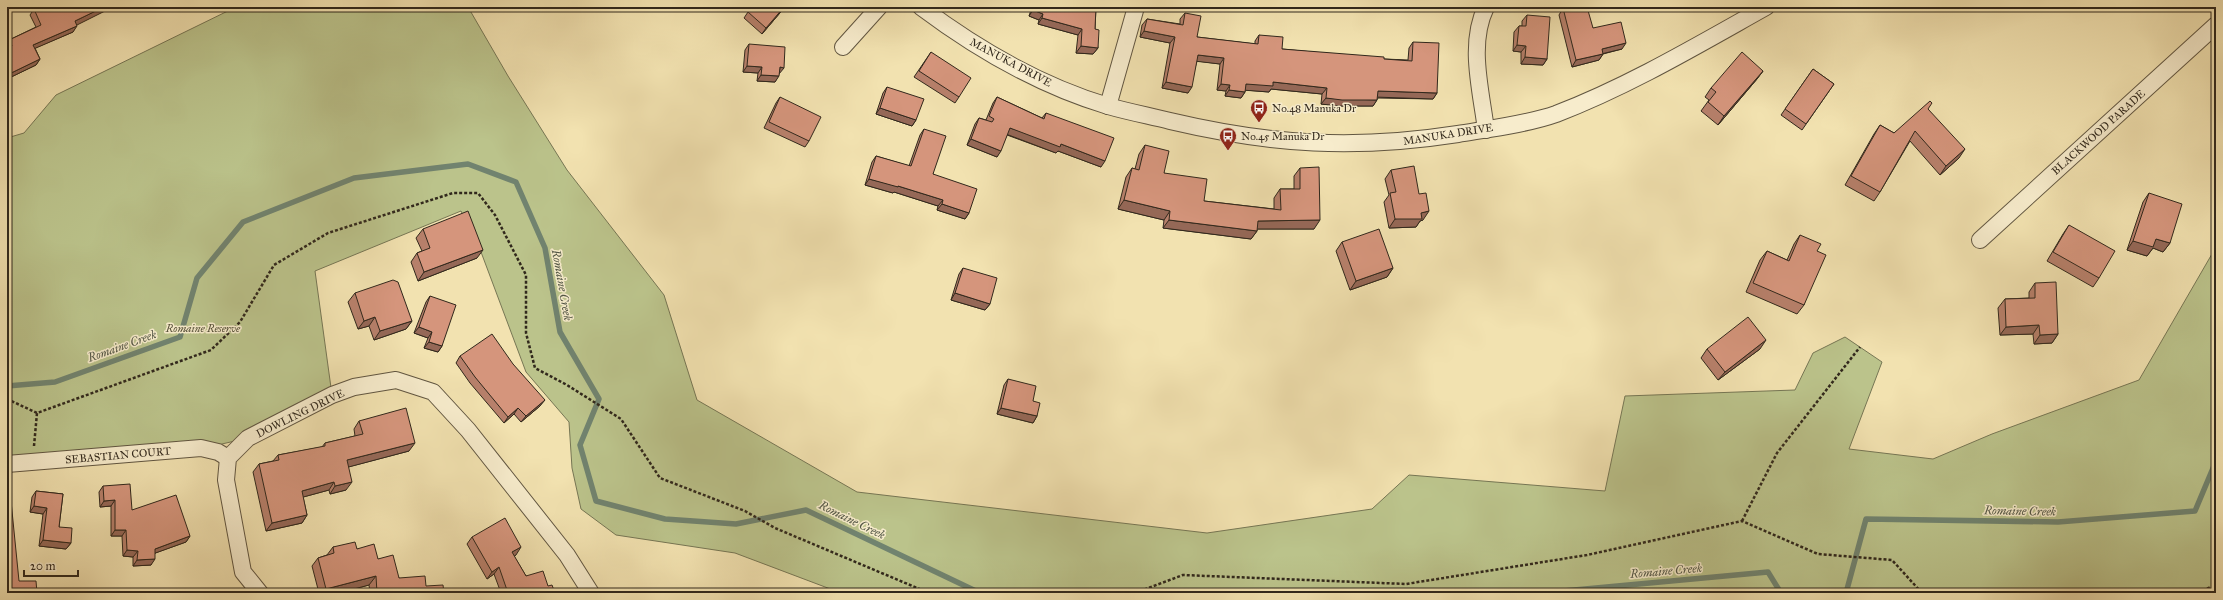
<svg xmlns="http://www.w3.org/2000/svg" width="2223" height="600" font-family="'IM FELL Great Primer',serif">
<rect width="100%" height="100%" fill="#f2e2b0"/>
<filter id="stains"><feTurbulence type="fractalNoise" baseFrequency=".005" numOctaves="4"/><feColorMatrix values="0 0 0 0 .2 0 0 0 0 .09 0 0 0 0 .02 0 0 0 .5 -.17"/></filter>
<radialGradient id="worn" r=".72"><stop offset=".6" stop-color="#630" stop-opacity="0"/><stop offset="1" stop-color="#630" stop-opacity=".3"/></radialGradient>
<path fill="#bbc38b" stroke="#767654" d="M 236,7 L 468,7 L 508,76 L 567,170 L 664,295 L 697,400 L 857,492 L 1207,533 L 1372,509 L 1409,475 L 1605,491 L 1625,396 L 1795,390 L 1813,353 L 1845,337 L 1882,362 L 1849,449 L 1933,459 L 1992,434 L 2139,380 L 2216,247 L 2216,593 L 841,593 L 735,553 L 616,535 L 581,509 L 572,468 L 569,422 L 526,372 L 481,252 L 461,211 L 315,271 L 332,395 L 248,438 L 200,449 L 7,460 L 7,138 L 24,133 L 56,95 Z"/>
<g fill="none" stroke-linecap="round" stroke-linejoin="round">
<g stroke="#71836f" stroke-width="5.5">
<path d="M 7,386 L 55,382 L 180,337 L 197,278 L 243,222 L 354,178 L 468,164 L 516,182 L 545,248 L 560,332 L 599,399 L 580,445 L 596,501 L 665,519 L 736,524 L 806,510 L 980,593"/>
<path d="M 1542,593 L 1768,572 L 1781,593"/>
<path d="M 1846,593 L 1866,519 L 2058,522 L 2195,511 L 2216,461"/>
</g>
<g stroke="#615641" stroke-width="18">
<g id="street">
<path d="M 921,7 C 977,49 1041,86 1108,106 C 1129,112 1150,116 1170,121 C 1272,145 1355,150 1458,134 C 1488,129 1528,124 1556,114 C 1629,86 1698,45 1766,7"/>
<path d="M 1486,7 C 1468,44 1481,90 1486,130"/>
<path d="M 843,47 L 879,7"/>
<path d="M 1108,106 L 1136,7"/>
<path d="M 1980,240 L 2216,25"/>
<path d="M 7,464 L 201,448 L 218,452 L 228,458"/>
<path d="M 260,593 L 243,572 L 226,480 L 228,458 L 248,438 L 332,395 L 354,387 L 396,380 L 433,392 L 468,430 L 567,555 L 591,593"/>
</g>
</g>
<g stroke="#31281c" stroke-width="2.5" stroke-dasharray="3 2" stroke-linecap="butt">
<path d="M 7,399 L 37,413 L 211,350 L 240,322 L 274,265 L 328,233 L 453,193 L 478,193 L 495,215 L 526,275 L 526,333 L 535,368 L 567,385 L 621,419 L 660,478 L 745,511 L 775,528 L 929,593"/>
<path d="M 34,446 L 37,413"/>
<path d="M 1742,521 L 1777,453 L 1860,347"/>
<path d="M 1135,593 L 1183,575 L 1406,584 L 1587,555 L 1742,521 L 1818,554 L 1892,560 L 1922,593"/>
<path d="M 2198,593 L 2215,585 L 2216,582"/>
</g>
<use href="#street" stroke="#f7eccc" stroke-width="16"/>
</g>
<g fill="#b7806b" stroke="#31281c">
<path d="M 785,7 L 762,34 L 744,18 L 748,12 Z"/>
<path d="M 1032,7 L 1096,7 L 1095,29 L 1098,48 L 1093,54 L 1076,53 L 1078,35 L 1038,24 L 1039,20 L 1029,16 Z"/>
<path d="M 1563,8 L 1593,28 L 1622,49 L 1603,54 L 1599,60 L 1572,67 L 1559,15 Z"/>
<path d="M 34,9 L 76,25 L 73,32 L 35,48 L 40,59 L 36,65 L 7,79 L 7,43 L 9,40 L 36,27 L 30,15 Z"/>
<path d="M 1185,13 L 1197,37 L 1255,44 L 1255,41 L 1259,35 L 1282,49 L 1384,59 L 1408,60 L 1409,48 L 1413,42 L 1437,93 L 1433,99 L 1378,98 L 1373,106 L 1338,106 L 1321,104 L 1322,94 L 1271,89 L 1269,92 L 1245,90 L 1245,92 L 1241,98 L 1225,96 L 1226,91 L 1217,90 L 1220,64 L 1197,61 L 1188,93 L 1162,88 L 1170,43 L 1140,37 L 1142,25 L 1147,19 L 1180,24 L 1180,19 Z"/>
<path d="M 1527,15 L 1547,59 L 1543,65 L 1521,64 L 1521,52 L 1513,51 L 1514,32 L 1519,26 L 1522,26 L 1522,21 Z"/>
<path d="M 749,44 L 779,74 L 775,82 L 757,81 L 758,73 L 743,72 L 745,50 Z"/>
<path d="M 931,52 L 959,97 L 955,103 L 914,77 Z"/>
<path d="M 1813,69 L 1834,84 L 1802,130 L 1781,115 Z"/>
<path d="M 1763,71 L 1757,79 L 1718,125 L 1701,111 L 1709,100 L 1705,97 L 1711,88 Z"/>
<path d="M 887,87 L 916,120 L 912,126 L 876,114 L 883,93 Z"/>
<path d="M 780,97 L 809,141 L 805,147 L 764,128 L 776,103 Z"/>
<path d="M 997,97 L 1042,118 L 1046,113 L 1101,167 L 1058,151 L 1056,153 L 1007,135 L 997,157 L 967,145 L 975,124 L 979,118 L 986,120 L 993,103 Z"/>
<path d="M 1928,109 L 1959,158 L 1940,175 L 1910,141 L 1880,192 L 1874,201 L 1845,185 L 1874,134 L 1880,125 L 1894,133 Z"/>
<path d="M 924,129 L 933,174 L 969,213 L 965,219 L 937,210 L 938,206 L 894,192 L 893,193 L 865,185 L 872,162 L 876,156 L 909,166 L 920,135 Z"/>
<path d="M 1145,145 L 1164,173 L 1204,201 L 1274,209 L 1274,198 L 1280,189 L 1294,189 L 1294,176 L 1300,168 L 1314,229 L 1257,229 L 1257,231 L 1251,239 L 1163,228 L 1164,220 L 1118,209 L 1126,177 L 1132,168 L 1135,169 L 1139,154 Z"/>
<path d="M 1391,170 L 1423,220 L 1420,221 L 1416,227 L 1389,228 L 1384,202 L 1389,195 L 1385,179 Z"/>
<path d="M 2149,193 L 2170,243 L 2163,252 L 2153,248 L 2147,256 L 2127,250 L 2143,202 Z"/>
<path d="M 2069,225 L 2099,278 L 2093,287 L 2047,261 L 2063,234 Z"/>
<path d="M 423,229 L 477,258 L 418,281 L 411,262 L 417,253 L 422,251 L 416,238 Z"/>
<path d="M 1800,235 L 1817,251 L 1804,305 L 1797,314 L 1746,292 L 1760,260 L 1767,251 L 1787,260 L 1794,244 Z"/>
<path d="M 1342,242 L 1393,268 L 1387,277 L 1350,290 L 1336,251 Z"/>
<path d="M 963,268 L 990,304 L 985,310 L 951,300 L 959,274 Z"/>
<path d="M 2035,283 L 2058,334 L 2052,343 L 2034,344 L 2033,334 L 2000,335 L 1998,308 L 2005,299 L 2029,298 L 2029,292 Z"/>
<path d="M 355,293 L 412,321 L 406,329 L 374,340 L 369,326 L 358,329 L 348,302 Z"/>
<path d="M 430,296 L 442,346 L 438,352 L 424,348 L 428,338 L 414,333 L 426,302 Z"/>
<path d="M 1707,349 L 1760,349 L 1718,380 L 1701,358 Z"/>
<path d="M 460,356 L 540,406 L 521,422 L 514,414 L 504,423 L 470,383 L 456,363 Z"/>
<path d="M 1008,379 L 1033,401 L 1037,416 L 1033,423 L 997,414 L 1004,385 Z"/>
<path d="M 359,421 L 409,451 L 348,467 L 346,490 L 330,494 L 329,490 L 303,497 L 307,515 L 302,523 L 266,531 L 253,472 L 259,464 L 273,461 L 278,455 L 322,447 L 325,443 L 355,436 L 354,429 Z"/>
<path d="M 103,486 L 132,510 L 190,536 L 186,542 L 155,553 L 151,565 L 133,566 L 133,557 L 123,556 L 122,536 L 111,536 L 111,506 L 100,507 L 99,492 Z"/>
<path d="M 36,491 L 63,494 L 59,527 L 71,543 L 66,549 L 39,546 L 43,514 L 30,512 L 32,497 Z"/>
<path d="M 472,537 L 516,555 L 514,556 L 526,576 L 548,586 L 555,593 L 501,593 L 494,574 L 487,579 L 467,544 Z"/>
<path d="M 333,547 L 357,549 L 378,559 L 399,578 L 444,593 L 370,593 L 369,585 L 339,593 L 319,593 L 312,566 L 318,558 L 327,555 Z"/>
</g>
<g fill="#956857" stroke="#31281c">
<path d="M 104,7 L 113,7 L 71,28 L 75,21 Z"/>
<path d="M 784,7 L 785,7 L 762,34 L 766,28 Z"/>
<path d="M 1033,10 L 1043,14 L 1039,20 L 1029,16 Z"/>
<path d="M 1042,18 L 1082,29 L 1078,35 L 1038,24 Z"/>
<path d="M 77,26 L 73,32 L 29,51 L 33,45 Z"/>
<path d="M 1144,31 L 1175,37 L 1170,43 L 1140,37 Z"/>
<path d="M 1626,43 L 1622,49 L 1597,55 L 1602,49 Z"/>
<path d="M 1517,45 L 1526,46 L 1521,52 L 1513,51 Z"/>
<path d="M 1081,46 L 1098,48 L 1093,54 L 1076,53 Z"/>
<path d="M 1603,54 L 1599,60 L 1572,67 L 1576,60 Z"/>
<path d="M 1198,55 L 1224,58 L 1220,64 L 1194,61 Z"/>
<path d="M 1525,57 L 1547,59 L 1543,65 L 1521,64 Z"/>
<path d="M 40,59 L 36,65 L 7,79 L 7,75 Z"/>
<path d="M 747,66 L 762,67 L 758,73 L 743,72 Z"/>
<path d="M 780,67 L 784,68 L 779,74 Z"/>
<path d="M 1763,71 L 1757,79 L 1718,125 L 1724,116 Z"/>
<path d="M 761,75 L 779,76 L 775,82 L 757,81 Z"/>
<path d="M 1166,82 L 1192,87 L 1188,93 L 1162,88 Z"/>
<path d="M 1273,82 L 1327,88 L 1322,94 L 1271,89 L 1269,92 L 1242,90 L 1246,84 Z"/>
<path d="M 1221,84 L 1230,85 L 1226,91 L 1217,90 Z"/>
<path d="M 1229,90 L 1245,92 L 1241,98 L 1225,96 Z"/>
<path d="M 1378,91 L 1437,93 L 1433,99 L 1374,97 Z"/>
<path d="M 1326,98 L 1377,100 L 1373,106 L 1338,106 L 1321,104 Z"/>
<path d="M 880,108 L 916,120 L 912,126 L 876,114 Z"/>
<path d="M 1010,128 L 1061,144 L 1105,161 L 1101,167 L 1058,151 L 1056,153 L 1006,134 Z"/>
<path d="M 971,139 L 1001,151 L 997,157 L 967,145 Z"/>
<path d="M 1965,149 L 1959,158 L 1940,175 L 1946,166 Z"/>
<path d="M 869,179 L 898,186 L 943,200 L 938,206 L 894,192 L 893,193 L 865,185 Z"/>
<path d="M 1124,200 L 1170,211 L 1164,220 L 1118,209 Z"/>
<path d="M 942,204 L 969,213 L 965,219 L 937,210 Z"/>
<path d="M 1429,211 L 1423,220 L 1420,221 L 1416,227 L 1389,228 L 1395,219 Z"/>
<path d="M 1169,220 L 1257,231 L 1251,239 L 1163,228 Z"/>
<path d="M 1320,220 L 1314,229 L 1252,229 L 1258,221 Z"/>
<path d="M 2156,239 L 2170,243 L 2163,252 L 2153,248 L 2147,256 L 2127,250 L 2133,241 Z"/>
<path d="M 483,250 L 477,258 L 418,281 L 424,272 Z"/>
<path d="M 1393,268 L 1387,277 L 1350,290 L 1356,281 Z"/>
<path d="M 955,293 L 990,304 L 985,310 L 951,300 Z"/>
<path d="M 375,317 L 369,326 L 358,329 L 364,321 Z"/>
<path d="M 412,321 L 406,329 L 374,340 L 380,331 Z"/>
<path d="M 2039,325 L 2033,334 L 2000,335 L 2006,327 Z"/>
<path d="M 419,327 L 432,332 L 428,338 L 414,333 Z"/>
<path d="M 2058,334 L 2052,343 L 2034,344 L 2040,335 Z"/>
<path d="M 1766,340 L 1760,349 L 1718,380 L 1725,372 Z"/>
<path d="M 429,342 L 442,346 L 438,352 L 424,348 Z"/>
<path d="M 545,400 L 540,406 L 521,422 L 526,416 Z"/>
<path d="M 518,408 L 514,414 L 504,423 L 508,417 Z"/>
<path d="M 1001,408 L 1037,416 L 1033,423 L 997,414 Z"/>
<path d="M 415,443 L 409,451 L 341,469 L 347,460 Z"/>
<path d="M 334,482 L 329,490 L 296,499 L 302,491 Z"/>
<path d="M 352,482 L 346,490 L 330,494 L 335,486 Z"/>
<path d="M 115,500 L 111,506 L 100,507 L 104,501 Z"/>
<path d="M 34,506 L 47,508 L 43,514 L 30,512 Z"/>
<path d="M 307,515 L 302,523 L 266,531 L 272,523 Z"/>
<path d="M 115,530 L 126,530 L 122,536 L 111,536 Z"/>
<path d="M 190,536 L 186,542 L 150,555 L 155,549 Z"/>
<path d="M 43,540 L 71,543 L 66,549 L 39,546 Z"/>
<path d="M 521,547 L 516,555 L 507,560 L 512,552 Z"/>
<path d="M 127,550 L 138,551 L 133,557 L 123,556 Z"/>
<path d="M 155,559 L 151,565 L 133,566 L 137,560 Z"/>
<path d="M 499,567 L 494,574 L 487,579 L 492,572 Z"/>
<path d="M 376,576 L 369,585 L 339,593 L 324,593 L 326,589 Z"/>
<path d="M 15,590 L 13,593 L 7,593 L 7,591 Z"/>
</g>
<g fill="#d5957c" stroke="#31281c">
<path d="M 38,7 L 104,7 L 75,21 L 77,26 L 33,45 L 40,59 L 7,75 L 7,48 L 12,46 L 9,40 L 41,25 L 34,9 Z"/>
<path d="M 753,7 L 784,7 L 766,28 L 748,12 Z"/>
<path d="M 1034,7 L 1096,7 L 1095,29 L 1099,30 L 1098,48 L 1081,46 L 1082,29 L 1042,18 L 1043,14 L 1033,10 Z"/>
<path d="M 1569,7 L 1587,7 L 1593,28 L 1621,22 L 1626,43 L 1602,49 L 1603,54 L 1576,60 L 1563,8 Z"/>
<path d="M 1185,13 L 1201,16 L 1197,37 L 1258,44 L 1259,35 L 1283,37 L 1282,49 L 1384,57 L 1384,59 L 1412,61 L 1413,42 L 1439,43 L 1437,93 L 1378,91 L 1377,100 L 1342,100 L 1326,98 L 1327,88 L 1273,82 L 1273,86 L 1246,84 L 1245,92 L 1229,90 L 1230,85 L 1221,84 L 1224,58 L 1198,55 L 1192,87 L 1166,82 L 1175,37 L 1144,31 L 1147,19 L 1183,25 Z"/>
<path d="M 1527,15 L 1550,17 L 1547,59 L 1525,57 L 1526,46 L 1517,45 L 1519,26 L 1526,26 Z"/>
<path d="M 749,44 L 785,47 L 784,68 L 780,67 L 779,76 L 761,75 L 762,67 L 747,66 Z"/>
<path d="M 931,52 L 971,78 L 959,97 L 919,71 Z"/>
<path d="M 1742,52 L 1763,71 L 1724,116 L 1708,102 L 1716,92 L 1711,88 Z"/>
<path d="M 1813,69 L 1834,84 L 1806,124 L 1785,109 Z"/>
<path d="M 887,87 L 924,99 L 916,120 L 880,108 Z"/>
<path d="M 780,97 L 821,117 L 809,141 L 769,122 Z"/>
<path d="M 997,97 L 1044,119 L 1046,113 L 1114,138 L 1105,161 L 1061,144 L 1060,147 L 1010,128 L 1001,151 L 971,139 L 979,118 L 992,122 L 994,119 L 989,116 Z"/>
<path d="M 1930,101 L 1932,103 L 1928,109 L 1965,149 L 1946,166 L 1915,131 L 1880,192 L 1851,176 L 1880,125 L 1894,133 Z"/>
<path d="M 924,129 L 946,136 L 933,174 L 977,189 L 969,213 L 942,204 L 943,200 L 898,186 L 898,187 L 869,179 L 876,156 L 911,166 Z"/>
<path d="M 1145,145 L 1169,151 L 1164,173 L 1207,179 L 1204,201 L 1281,210 L 1280,189 L 1300,189 L 1300,168 L 1319,167 L 1320,220 L 1258,221 L 1257,231 L 1169,220 L 1170,211 L 1124,200 L 1132,168 L 1139,170 Z"/>
<path d="M 1414,166 L 1419,194 L 1426,193 L 1429,211 L 1421,213 L 1422,219 L 1395,219 L 1390,193 L 1396,192 L 1391,170 Z"/>
<path d="M 2149,193 L 2182,204 L 2170,243 L 2156,239 L 2153,247 L 2133,241 Z"/>
<path d="M 468,211 L 483,250 L 424,272 L 417,253 L 430,248 L 423,229 Z"/>
<path d="M 2069,225 L 2115,251 L 2099,278 L 2053,252 Z"/>
<path d="M 1379,229 L 1393,268 L 1356,281 L 1342,242 Z"/>
<path d="M 1800,235 L 1821,244 L 1817,251 L 1826,255 L 1804,305 L 1753,283 L 1767,251 L 1789,261 Z"/>
<path d="M 963,268 L 997,278 L 990,304 L 955,293 Z"/>
<path d="M 393,280 L 398,282 L 412,321 L 380,331 L 375,317 L 364,321 L 355,293 Z"/>
<path d="M 2056,282 L 2058,334 L 2040,335 L 2039,325 L 2006,327 L 2005,299 L 2035,298 L 2035,283 Z"/>
<path d="M 430,296 L 456,305 L 442,346 L 429,342 L 432,332 L 419,327 Z"/>
<path d="M 1748,317 L 1766,340 L 1725,372 L 1707,349 Z"/>
<path d="M 492,334 L 513,364 L 545,400 L 526,416 L 518,408 L 508,417 L 475,377 L 460,356 Z"/>
<path d="M 1008,379 L 1036,386 L 1033,401 L 1040,403 L 1037,416 L 1001,408 Z"/>
<path d="M 406,408 L 415,443 L 347,460 L 352,482 L 335,486 L 334,482 L 302,491 L 307,515 L 272,523 L 259,464 L 279,460 L 278,455 L 325,446 L 325,443 L 363,434 L 359,421 Z"/>
<path d="M 130,484 L 132,510 L 176,495 L 190,536 L 155,549 L 155,559 L 137,560 L 138,551 L 127,550 L 126,530 L 115,530 L 115,500 L 104,501 L 103,486 Z"/>
<path d="M 36,491 L 63,494 L 59,527 L 72,528 L 71,543 L 43,540 L 47,508 L 34,506 Z"/>
<path d="M 11,501 L 19,581 L 36,581 L 37,593 L 16,593 L 15,590 L 7,591 L 7,502 Z"/>
<path d="M 505,518 L 521,547 L 512,552 L 526,576 L 543,571 L 548,586 L 552,585 L 555,593 L 508,593 L 499,567 L 492,572 L 472,537 Z"/>
<path d="M 355,542 L 357,549 L 374,544 L 378,559 L 393,555 L 399,578 L 425,576 L 426,586 L 443,585 L 444,593 L 377,593 L 376,576 L 326,589 L 318,558 L 334,553 L 333,547 Z"/>
</g>
<defs>
<g id="bus-pin" transform="scale(0.9)"><path d="M0 17L-7.5 6A9.5 9.5 0 1 1 7.5 6Z" fill="#8f2418" stroke="#f7eccc"/><path d="M-5-6H5V4H4V6H2V4H-2V6H-4V4H-5ZM-3.5-4V0h7V-4ZM-3.5 1.2v1.5H-2V1.2ZM2 1.2v1.5H3.5V1.2Z" fill="#fff"/></g>
</defs>
<g fill-rule="evenodd">
<use href="#bus-pin" x="1259" y="108"/>
<use href="#bus-pin" x="1228" y="136"/>
</g>
<g text-anchor="middle" stroke-width="3" stroke-linejoin="round" paint-order="stroke">
<g font-size="11" fill="#31281c" stroke="#f7eccc">
<text transform="translate(1011 62) rotate(28)" y="4">MANUKA DRIVE</text>
<text transform="translate(2098 132) rotate(-42)" y="4">BLACKWOOD PARADE</text>
<text transform="translate(1448 134) rotate(-9)" y="4">MANUKA DRIVE</text>
<text transform="translate(300 413) rotate(-26)" y="4">DOWLING DRIVE</text>
<text transform="translate(118 455) rotate(-5)" y="4">SEBASTIAN COURT</text>
</g>
<g font-size="11" fill="#31281c" stroke="#f7eccc" text-anchor="start">
<text x="1272" y="112">No.48 Manuka Dr</text>
<text x="1241" y="140">No.45 Manuka Dr</text>
</g>
<g font-size="11" font-style="italic" fill="#544f38" stroke="#f7eccc">
<text x="203" y="332">Romaine Reserve</text>
</g>
<g font-size="12" font-style="italic" fill="#515545" stroke="#f7eccc">
<text transform="translate(562 285) rotate(80)" y="4">Romaine Creek</text>
<text transform="translate(122 346) rotate(-20)" y="4">Romaine Creek</text>
<text transform="translate(2020 511) rotate(1)" y="4">Romaine Creek</text>
<text transform="translate(852 520) rotate(26)" y="4">Romaine Creek</text>
<text transform="translate(1666 571) rotate(-5)" y="4">Romaine Creek</text>
</g>
</g>
<rect width="2223" height="600" fill="none" stroke="#f2e2b0" stroke-width="24"/>
<rect x="8" y="8" width="2207" height="584" fill="none" stroke="#31281c" stroke-width="2"/>
<rect x="12" y="12" width="2199" height="576" fill="none" stroke="#31281c"/>
<path d="M24 570v6h54v-6" fill="none" stroke="#31281c" stroke-width="2"/>
<text x="30" y="570" font-size="12" fill="#31281c" stroke="#f7eccc" stroke-width="3" paint-order="stroke">20 m</text>
<rect width="100%" height="100%" filter="url(#stains)"/>
<rect width="100%" height="100%" fill="url(#worn)"/>
</svg>
